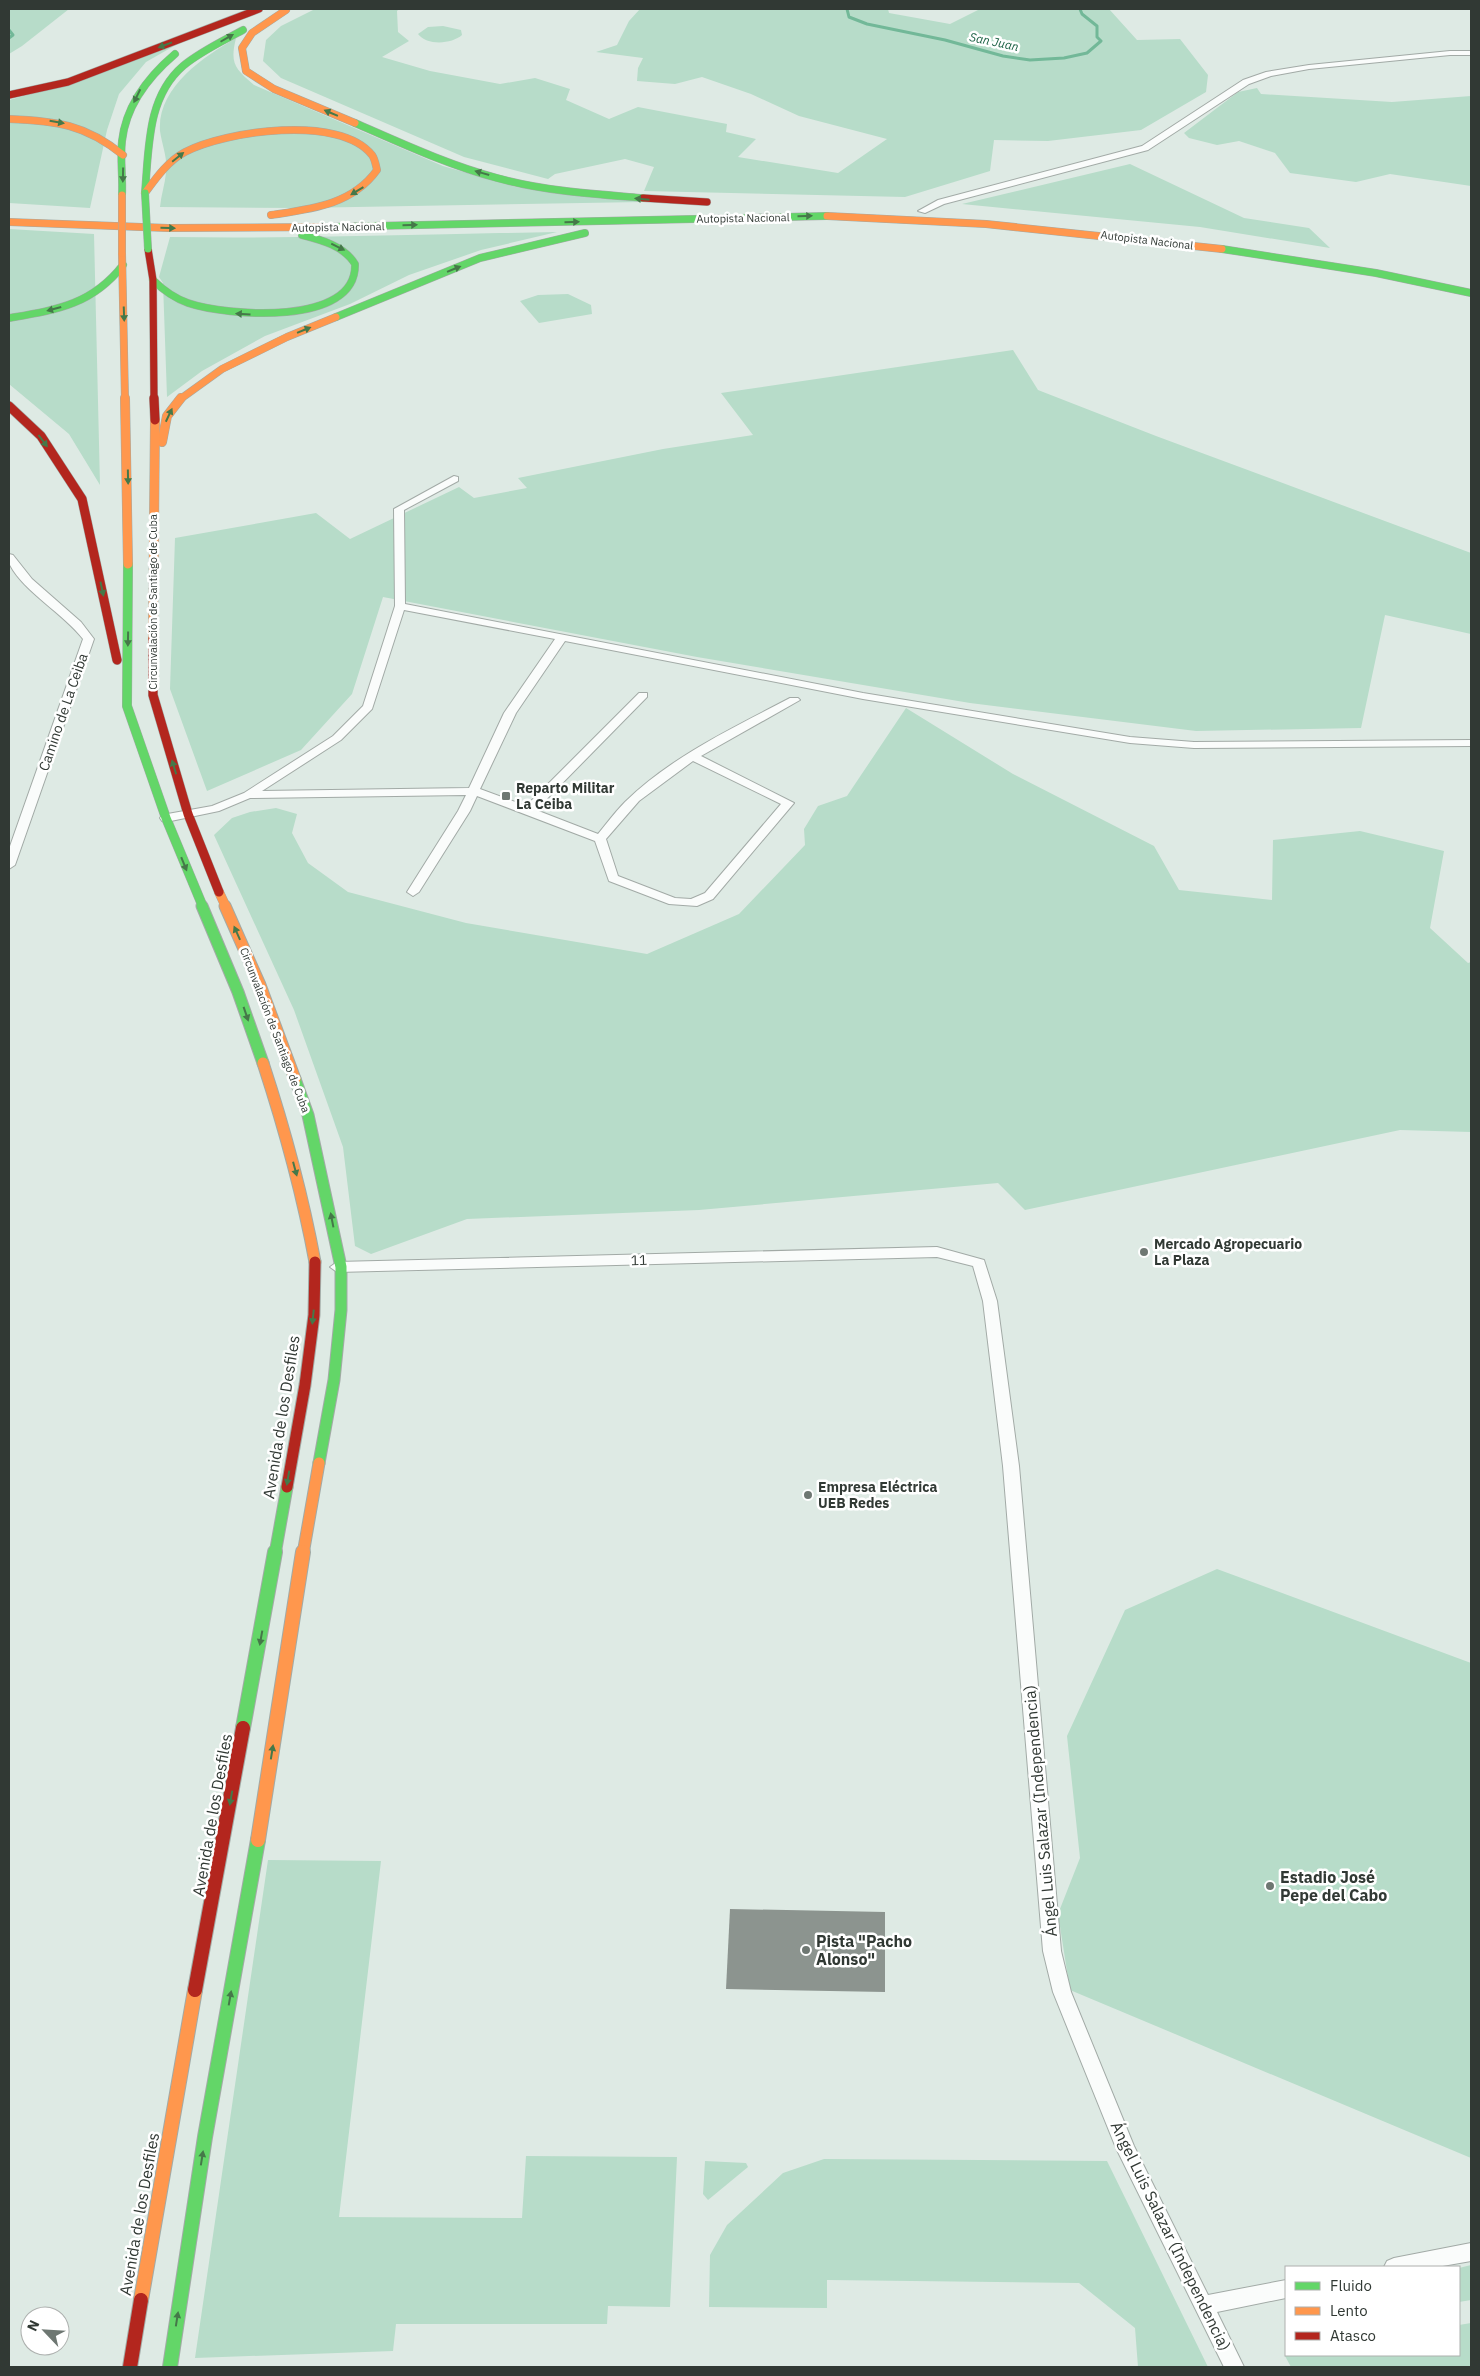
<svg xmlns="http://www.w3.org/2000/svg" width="1480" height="2376" font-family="'IBM Plex Sans',sans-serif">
<rect width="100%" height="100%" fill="#deeae4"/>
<g fill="#b7dcc9">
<path d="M 9,9 L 69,9 L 22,46 L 9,54 Z"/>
<path d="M 315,9 L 399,9 L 397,11 L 398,32 L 409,41 L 382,57 L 430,71 L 500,84 L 535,78 L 570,89 L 566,100 L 609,119 L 638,107 L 727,124 L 726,132 L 756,139 L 738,157 L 838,173 L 887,139 L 799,116 L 751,94 L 702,77 L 675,84 L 637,81 L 638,68 L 643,58 L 596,52 L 617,45 L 629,21 L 640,9 L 888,9 L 889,13 L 950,24 L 980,9 L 1109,9 L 1137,40 L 1180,39 L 1208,75 L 1206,92 L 1141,130 L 1048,141 L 994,140 L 990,171 L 905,197 L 644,191 L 654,167 L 625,159 L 555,174 L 548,179 L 464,157 L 281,78 L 263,61 L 266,40 L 281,26 Z"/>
<path d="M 443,26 L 461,30 L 462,35 C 452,44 427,46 418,34 L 428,27 Z"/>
<path d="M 236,38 C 230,63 234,68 254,85 L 443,166 L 516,187 L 642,202 L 299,208 L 160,207 C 161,195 165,184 166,173 C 168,159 162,145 160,131 C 157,88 203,57 236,38 Z"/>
<path d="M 181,42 L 146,62 L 119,94 L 107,130 L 90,208 L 9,203 L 9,100 L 83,80 Z"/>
<path d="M 1257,88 L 1261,94 L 1392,102 L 1471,96 L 1471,186 L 1390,174 L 1356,182 L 1290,173 L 1275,153 L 1239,141 L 1217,145 L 1189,138 L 1184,133 L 1238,92 Z"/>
<path d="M 1130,164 L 1244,218 L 1309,228 L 1330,248 L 1200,227 L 962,204 Z"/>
<path d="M 9,229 L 94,234 L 100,485 L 69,434 L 9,384 Z"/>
<path d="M 557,232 L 481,250 L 409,275 L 350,304 L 265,336 L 202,371 L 167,397 L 163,283 L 159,277 L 170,237 C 299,239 428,234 557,232 Z"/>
<path d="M 568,294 L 591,305 L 592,314 L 539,323 L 520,301 L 538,295 Z"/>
<path d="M 1013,350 L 1038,390 L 1156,436 L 1471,553 L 1471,634 L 1385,615 L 1361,728 L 1196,731 L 970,703 L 697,657 L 383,597 L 352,694 L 301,750 L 207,791 L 170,689 L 175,538 L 316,513 L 350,539 L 459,487 L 474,498 L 527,488 L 518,478 L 663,449 L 753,435 L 721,393 Z"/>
<path d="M 906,708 L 1013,774 L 1154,846 L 1179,890 L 1272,900 L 1273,840 L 1360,831 L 1444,851 L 1430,928 L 1468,963 L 1471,962 L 1471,1132 L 1400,1130 L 1025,1210 L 998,1183 L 699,1210 L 467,1219 L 371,1254 L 355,1246 L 343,1147 L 294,1010 L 214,835 L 232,818 L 250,812 L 276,808 L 297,814 L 292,833 L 308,863 L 348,892 L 466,923 L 647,954 L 739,914 L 805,845 L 804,829 L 818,806 L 847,796 Z"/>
<path d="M 1217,1569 L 1471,1663 L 1471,2158 L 1070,1990 L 1058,1914 L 1080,1858 L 1067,1736 L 1125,1610 Z"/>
<path d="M 268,1860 L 381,1861 L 339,2217 L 522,2218 L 526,2156 L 677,2157 L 670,2307 L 608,2306 L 607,2324 L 396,2324 L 393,2351 L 195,2358 Z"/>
<path d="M 824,2159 L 1107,2161 L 1208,2367 L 1138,2367 L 1135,2328 L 1079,2283 L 827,2280 L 827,2308 L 709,2307 L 710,2255 L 727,2225 L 783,2173 Z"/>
<path d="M 705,2161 L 746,2163 L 748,2167 L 708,2200 L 703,2194 Z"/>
<path d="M 1471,2265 L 1471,2300 L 1459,2302 L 1459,2268 Z"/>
<path d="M 1471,2323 L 1471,2367 L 1291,2367 L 1285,2356 L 1459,2355 L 1459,2325 Z"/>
</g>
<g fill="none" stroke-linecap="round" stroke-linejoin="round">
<g stroke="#72b898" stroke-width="3">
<path d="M 847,9 L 849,17 L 867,24 L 945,40 L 1003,56 L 1030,60 L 1064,58 L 1087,53 L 1101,41 L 1097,37 L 1097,26 L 1082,14 L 1080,9"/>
<path d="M 9,30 L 13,35 L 9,38"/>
</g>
</g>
<path fill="#8c948f" d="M 730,1909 L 885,1912 L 885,1992 L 726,1989 Z"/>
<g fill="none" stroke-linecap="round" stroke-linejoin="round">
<g stroke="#a2aaa6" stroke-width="2">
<g id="street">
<path d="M 1450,51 L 1471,51 L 1471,55 L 1450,55 L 1309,69 L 1271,76 L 1249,84 L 1148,150 L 944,204 L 925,213 L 918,211 L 938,200 L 1142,146 L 1243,80 L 1266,72 L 1309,65 Z"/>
<path d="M 454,476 L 458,477 L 458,481 L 404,510 L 405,604 L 863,693 L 1130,737 L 1194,742 L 1471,740 L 1471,746 L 1194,748 L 1130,743 L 863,699 L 565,641 L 516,713 L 480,789 L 526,806 L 639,693 L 647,693 L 647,697 L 536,810 L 598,834 C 607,823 615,812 625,802 C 672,756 733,728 790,698 L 798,698 L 800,700 L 701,756 L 794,803 L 713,899 L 697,906 L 669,904 L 609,881 L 595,841 L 477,796 L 470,811 L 419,892 L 413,896 L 407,892 L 458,811 L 466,795 L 250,798 L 219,811 L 166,822 L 162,821 L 160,818 L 162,815 L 212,806 L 244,793 L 333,736 L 363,706 L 395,606 L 394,509 ZM 404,610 L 555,639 L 504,713 L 469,788 L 262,791 L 341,740 L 372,709 ZM 693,761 L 781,804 L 705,893 L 691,899 L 675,898 L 618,876 L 606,839 L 639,801 Z"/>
<path d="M 9,554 L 13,555 L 32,579 L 81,622 L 94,639 L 15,865 L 9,869 L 9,849 L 83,639 C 63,613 25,593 10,565 C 8,562 9,557 9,554 Z"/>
<path d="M 937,1247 L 984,1260 L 997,1301 L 1019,1466 L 1061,1951 L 1071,1992 L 1134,2146 L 1208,2295 L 1286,2280 L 1286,2298 L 1217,2312 L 1244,2367 L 1224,2367 L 1116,2148 L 1053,1992 L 1043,1951 L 1003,1466 L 983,1301 L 973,1266 L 937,1257 L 337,1272 L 330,1267 L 337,1262 Z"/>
<path d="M 1471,2243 L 1471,2261 L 1437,2267 L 1384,2267 L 1387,2261 L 1394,2258 Z"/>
</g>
</g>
<g stroke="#a2aaa6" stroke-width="8">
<g id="fast-far3">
<path d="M 355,123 C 401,143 448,165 497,178 C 544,191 594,194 643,198"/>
<path d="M 145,192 C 149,148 147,97 183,66 C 201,51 223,41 243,30"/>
<path d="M 122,195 C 123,177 120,159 122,141 C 126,105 148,77 175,54"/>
<path d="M 327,227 L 827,216"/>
<path d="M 1222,249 L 1376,273 L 1471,293"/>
<path d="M 153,280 C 163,290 174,298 188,303 C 226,316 357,327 355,264 C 344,246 322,240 302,235"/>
<path d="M 336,317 L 480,258 L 585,233"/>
<path d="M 9,318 C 56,310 92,305 123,265"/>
</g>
</g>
<g stroke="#a2aaa6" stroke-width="10">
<path id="fast-far2" d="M 128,564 L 127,706 L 166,818 L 203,907"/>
</g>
<g stroke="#a2aaa6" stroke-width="13">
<g id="fast-far1">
<path d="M 202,906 L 238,992 L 263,1063"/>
<path d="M 295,1079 L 308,1115 L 341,1267 L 341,1310 L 334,1380 L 319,1463"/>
<path d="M 275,1554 L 287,1487"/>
</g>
</g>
<g stroke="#a2aaa6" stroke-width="16">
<g id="fast">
<path d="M 243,1728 L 275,1552"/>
<path d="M 170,2367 L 205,2137 L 258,1840"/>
</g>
</g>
<g stroke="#a2aaa6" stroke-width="8">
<g id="slow-far3">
<path d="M 286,10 L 252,33 L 242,48 L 246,71 L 274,89 L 355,123"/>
<path d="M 9,119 C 56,121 85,124 123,155"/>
<path d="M 145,193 C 156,178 168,161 185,152 C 225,131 340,114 372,155 C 375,159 376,166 377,170 C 352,205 311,209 271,215"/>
<path d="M 827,216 L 986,224 L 1222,249"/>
<path d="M 9,222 L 168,228 L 327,227"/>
<path d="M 122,253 L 125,400"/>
<path d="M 179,400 L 222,369 L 287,337 L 336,317"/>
</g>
</g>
<g stroke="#a2aaa6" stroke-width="10">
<g id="slow-far2">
<path d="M 125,398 L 128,564"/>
<path d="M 162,442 L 167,416 L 181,398"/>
<path d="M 153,639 L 155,420"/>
<path d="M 219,892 L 226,907"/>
</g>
</g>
<g stroke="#a2aaa6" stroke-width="13">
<g id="slow-far1">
<path d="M 225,906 L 260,985 L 295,1079"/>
<path d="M 263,1063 C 285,1130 302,1192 315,1262"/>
<path d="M 303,1554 L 319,1463"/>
</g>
</g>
<g stroke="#a2aaa6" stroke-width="16">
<g id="slow">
<path d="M 258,1840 L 303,1552"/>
<path d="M 141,2300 L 195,1990"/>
</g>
</g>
<g stroke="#a2aaa6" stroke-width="8">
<g id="jam-far3">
<path d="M 9,95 L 68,82 L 259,9"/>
<path d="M 643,198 L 707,202"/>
<path d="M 148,249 L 153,280 L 154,400"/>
</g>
</g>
<g stroke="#a2aaa6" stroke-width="10">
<g id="jam-far2">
<path d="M 154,398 L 155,420"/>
<path d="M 9,406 L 41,436 L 82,499 L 117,660"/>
<path d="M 153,639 L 153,695 L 188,814 L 219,892"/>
</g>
</g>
<g stroke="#a2aaa6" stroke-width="13">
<path id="jam-far1" d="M 287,1487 L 305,1385 L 314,1315 L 315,1262"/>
</g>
<g stroke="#a2aaa6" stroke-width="16">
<g id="jam">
<path d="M 195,1990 L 243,1728"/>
<path d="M 130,2367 L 141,2300"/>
</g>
</g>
<use href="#street" fill="#fafcfb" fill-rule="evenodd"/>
<use href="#fast-far3" stroke="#63d668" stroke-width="7"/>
<use href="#fast-far2" stroke="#63d668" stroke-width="9"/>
<use href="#fast-far1" stroke="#63d668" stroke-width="11"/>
<use href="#fast" stroke="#63d668" stroke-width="14"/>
<use href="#slow-far3" stroke="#ff974d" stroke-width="7"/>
<use href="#slow-far2" stroke="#ff974d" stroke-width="9"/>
<use href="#slow-far1" stroke="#ff974d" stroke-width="11"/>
<use href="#slow" stroke="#ff974d" stroke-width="14"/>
<use href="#jam-far3" stroke="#b3261e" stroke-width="7"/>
<use href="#jam-far2" stroke="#b3261e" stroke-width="9"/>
<use href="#jam-far1" stroke="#b3261e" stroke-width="11"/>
<use href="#jam" stroke="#b3261e" stroke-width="14"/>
<g stroke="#a2aaa6" stroke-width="8" stroke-linecap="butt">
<path id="fast-bridge" d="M 145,193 L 148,249"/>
</g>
<g stroke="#a2aaa6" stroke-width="8" stroke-linecap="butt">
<path id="slow-bridge" d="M 122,195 L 122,253"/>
</g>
<use href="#fast-bridge" stroke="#63d668" stroke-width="7"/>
<use href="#slow-bridge" stroke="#ff974d" stroke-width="7"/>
</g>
<defs><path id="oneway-solid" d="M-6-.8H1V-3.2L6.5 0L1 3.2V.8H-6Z" transform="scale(1.25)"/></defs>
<g fill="#457849">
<use href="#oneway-solid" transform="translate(227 38) rotate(-30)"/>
<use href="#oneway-solid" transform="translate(165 45) rotate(159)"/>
<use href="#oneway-solid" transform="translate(137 96) rotate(116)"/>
<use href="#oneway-solid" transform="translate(331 113) rotate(-157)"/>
<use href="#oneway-solid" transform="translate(57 122) rotate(10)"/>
<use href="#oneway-solid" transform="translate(178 157) rotate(-39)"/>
<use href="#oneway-solid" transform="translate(482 173) rotate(-164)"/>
<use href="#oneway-solid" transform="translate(123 175) rotate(91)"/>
<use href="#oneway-solid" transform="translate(357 191) rotate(149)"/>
<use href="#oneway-solid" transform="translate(642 199) rotate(-175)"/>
<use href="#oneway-solid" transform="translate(805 216) rotate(-1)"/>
<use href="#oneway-solid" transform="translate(572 222) rotate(-1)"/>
<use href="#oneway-solid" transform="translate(410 225) rotate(-1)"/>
<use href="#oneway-solid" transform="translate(168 228) rotate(1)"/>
<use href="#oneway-solid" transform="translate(338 247) rotate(26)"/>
<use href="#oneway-solid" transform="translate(454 269) rotate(-22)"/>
<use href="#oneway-solid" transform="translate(54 309) rotate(165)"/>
<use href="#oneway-solid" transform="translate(124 314) rotate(88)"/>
<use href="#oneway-solid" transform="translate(243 314) rotate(-176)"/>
<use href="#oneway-solid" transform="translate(304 330) rotate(-22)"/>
<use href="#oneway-solid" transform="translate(169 415) rotate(-65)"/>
<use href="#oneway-solid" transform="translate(43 441) rotate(53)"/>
<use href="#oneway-solid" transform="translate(128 477) rotate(89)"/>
<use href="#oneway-solid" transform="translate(102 589) rotate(78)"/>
<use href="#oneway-solid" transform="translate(128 639) rotate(91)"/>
<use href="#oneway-solid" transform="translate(174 767) rotate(-107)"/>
<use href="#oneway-solid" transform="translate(184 864) rotate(68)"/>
<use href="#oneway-solid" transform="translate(237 933) rotate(-114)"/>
<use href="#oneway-solid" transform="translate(246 1014) rotate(71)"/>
<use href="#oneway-solid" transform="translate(295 1169) rotate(75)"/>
<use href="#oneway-solid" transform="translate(332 1220) rotate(-101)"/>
<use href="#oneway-solid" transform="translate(313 1317) rotate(96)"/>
<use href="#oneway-solid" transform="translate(288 1478) rotate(100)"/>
<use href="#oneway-solid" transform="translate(261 1638) rotate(100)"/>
<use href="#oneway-solid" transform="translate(272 1752) rotate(-81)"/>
<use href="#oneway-solid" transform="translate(231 1798) rotate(100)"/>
<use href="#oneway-solid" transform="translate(230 1998) rotate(-80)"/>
<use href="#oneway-solid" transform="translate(202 2158) rotate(-81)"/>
<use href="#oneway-solid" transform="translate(177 2319) rotate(-81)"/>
</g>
<g fill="#6e7772" stroke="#fff" stroke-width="2">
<rect x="501" y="791" width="10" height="10" rx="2.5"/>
<circle cx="1144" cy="1252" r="5"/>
<circle cx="808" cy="1495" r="5"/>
<circle cx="1270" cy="1886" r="5"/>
<circle cx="806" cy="1950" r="5"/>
</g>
<g text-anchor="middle" stroke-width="5" stroke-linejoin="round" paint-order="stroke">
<g font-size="11" fill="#313934" stroke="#fff">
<text transform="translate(743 218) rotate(-1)" y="4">Autopista Nacional</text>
<text transform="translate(338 227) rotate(-1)" y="4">Autopista Nacional</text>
<text transform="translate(1147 240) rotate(7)" y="4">Autopista Nacional</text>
<text transform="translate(153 602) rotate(-90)" y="4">Circunvalación de Santiago de Cuba</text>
<text transform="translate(275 1030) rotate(69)" y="4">Circunvalación de Santiago de Cuba</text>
</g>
<g font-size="12" font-style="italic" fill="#1b6144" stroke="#fff">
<text transform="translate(994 42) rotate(12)" y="4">San Juan</text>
</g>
<g font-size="14" fill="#313934" stroke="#fff">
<text transform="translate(63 712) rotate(-71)" y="5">Camino de La Ceiba</text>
<text transform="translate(639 1260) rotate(-1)" y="5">11</text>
</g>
<g font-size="14" font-weight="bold" fill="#313934" stroke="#fff" text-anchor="start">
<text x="516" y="793">Reparto Militar<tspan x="516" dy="16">La Ceiba</tspan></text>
<text x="1154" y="1249">Mercado Agropecuario<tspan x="1154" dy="16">La Plaza</tspan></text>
<text x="818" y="1492">Empresa Eléctrica<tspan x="818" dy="16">UEB Redes</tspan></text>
</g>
<g font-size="16" fill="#313934" stroke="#fff">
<text transform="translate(281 1417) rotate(-81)" y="6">Avenida de los Desfiles</text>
<text transform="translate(1040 1811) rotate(-95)" y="6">Ángel Luis Salazar (Independencia)</text>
<text transform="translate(212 1815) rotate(-80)" y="6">Avenida de los Desfiles</text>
<text transform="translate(139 2214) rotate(-80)" y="6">Avenida de los Desfiles</text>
<text transform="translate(1171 2236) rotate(64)" y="6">Ángel Luis Salazar (Independencia)</text>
</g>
<g font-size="16" font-weight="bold" fill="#313934" stroke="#fff" text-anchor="start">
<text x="1280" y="1883">Estadio José<tspan x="1280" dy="18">Pepe del Cabo</tspan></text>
<text x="816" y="1947">Pista "Pacho<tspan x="816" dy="18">Alonso"</tspan></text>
</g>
</g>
<rect width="1480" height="2376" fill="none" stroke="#313934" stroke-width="20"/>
<rect x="1285" y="2266" width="175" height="90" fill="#ffffff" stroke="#adb0ae"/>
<rect x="1295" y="2282" width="25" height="8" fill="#63d668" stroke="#adb0ae"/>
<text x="1330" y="2291" font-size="15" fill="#313934">Fluido</text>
<rect x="1295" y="2307" width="25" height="8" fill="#ff974d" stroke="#adb0ae"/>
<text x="1330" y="2316" font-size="15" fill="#313934">Lento</text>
<rect x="1295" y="2332" width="25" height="8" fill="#b3261e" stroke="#adb0ae"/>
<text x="1330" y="2341" font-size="15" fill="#313934">Atasco</text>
<g transform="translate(45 2331) rotate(295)"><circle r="24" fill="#ffffff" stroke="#adb0ae"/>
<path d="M0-4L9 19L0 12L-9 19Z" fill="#6e7772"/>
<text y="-8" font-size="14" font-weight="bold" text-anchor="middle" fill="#313934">N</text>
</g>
</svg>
